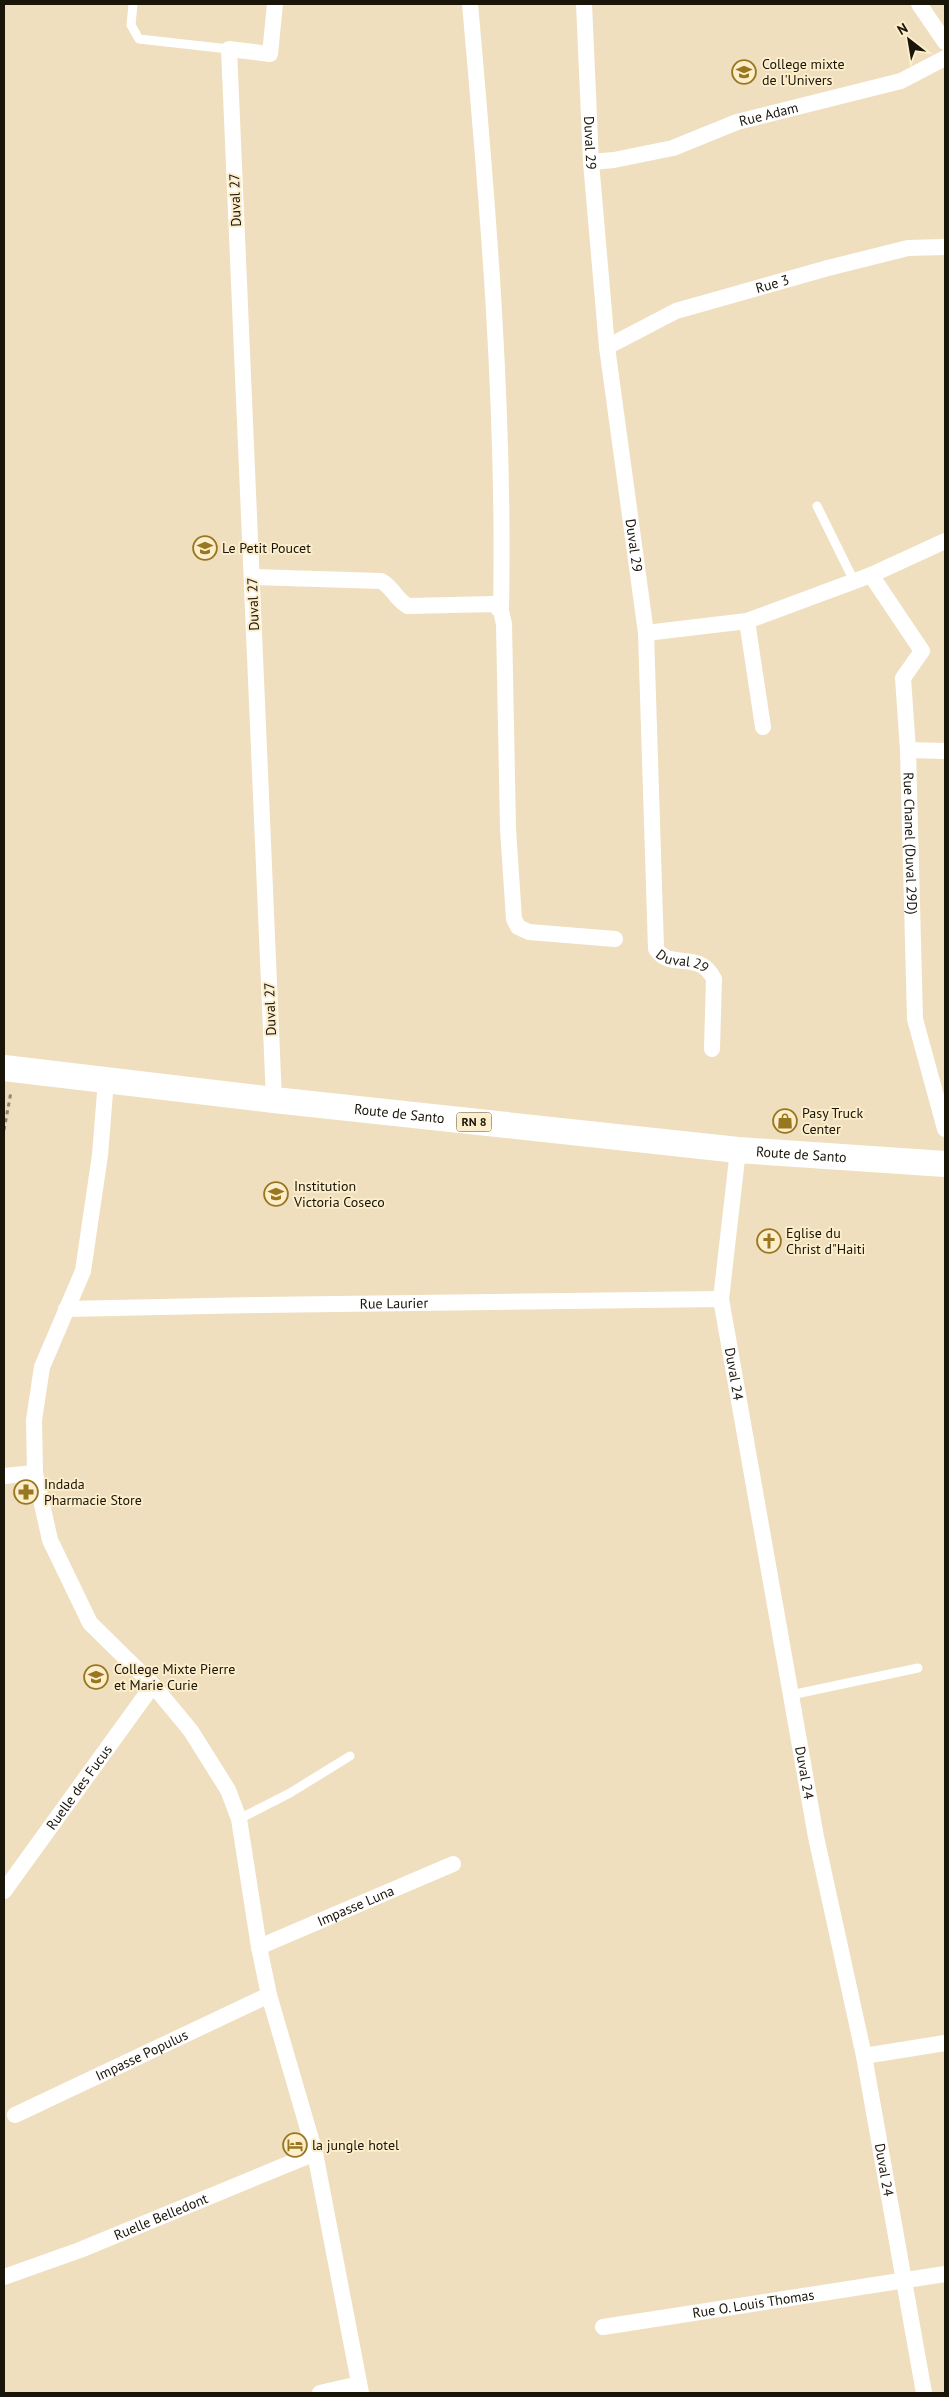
<svg xmlns="http://www.w3.org/2000/svg" width="949" height="2397" font-family="'PT Sans',sans-serif">
<rect width="100%" height="100%" fill="#efdfbe"/>
<g fill="none" stroke-linecap="round" stroke-linejoin="round">
<path stroke="#92866f" stroke-width="3" stroke-dasharray="4 4" stroke-linecap="butt" d="M 4,1130 L 11,1092"/>
<g stroke="#fff" stroke-width="9">
<path d="M 133,4 L 131,25 L 139,39 L 229,49"/>
<path d="M 817,506 L 854,581"/>
<path d="M 791,1695 L 918,1668"/>
<path d="M 239,1819 L 290,1793 L 350,1756"/>
</g>
<g stroke="#fff" stroke-width="16">
<path d="M 470,4 C 488,206 505,408 501,611"/>
<path id="s1" d="M 584,4 L 591,162 L 607,347 L 646,633 L 656,949 C 670,971 699,949 714,979 L 712,1049"/>
<path d="M 919,4 L 945,42"/>
<path id="s2" d="M 591,162 L 614,160 L 673,148 L 737,122 L 901,81 L 945,58"/>
<path id="s3" d="M 607,347 L 676,311 L 828,268 L 908,248 L 945,247"/>
<path id="s4" d="M 871,575 L 922,651 L 903,678 L 908,750 L 915,1019 L 945,1129"/>
<path d="M 252,577 L 381,581 C 393,587 396,600 408,606 L 494,604 L 501,611 L 504,624 L 508,829 L 514,919 L 518,927 L 529,932 L 615,939"/>
<path d="M 747,621 L 763,727"/>
<path d="M 646,633 L 747,621 L 871,575 L 945,541"/>
<path d="M 908,750 L 945,751"/>
<path d="M 106,1080 L 100,1155 L 83,1271 L 42,1367 L 34,1420 L 35,1473 L 50,1540 L 90,1623 L 153,1685 L 191,1731 L 228,1790 L 239,1819 L 259,1947 L 269,1995 L 315,2153 L 361,2393"/>
<path d="M 274,1100 L 229,49 L 270,54 L 275,4"/>
<path id="s5" d="M 738,1150 L 721,1299 L 816,1837 L 864,2056 L 924,2393"/>
<path id="s6" d="M 66,1309 L 260,1305 L 721,1299"/>
<path d="M 4,1476 L 35,1473"/>
<path id="s7" d="M 4,1891 L 153,1685"/>
<path id="s8" d="M 259,1947 L 453,1864"/>
<path d="M 864,2056 L 945,2043"/>
<path id="s9" d="M 15,2115 L 269,1995"/>
<path id="s10" d="M 4,2277 L 80,2250 L 315,2153"/>
<path id="s11" d="M 603,2327 L 945,2274"/>
<path d="M 320,2393 L 359,2384"/>
</g>
<path stroke="#fff" stroke-width="26" id="s12" d="M 4,1068 L 274,1100 L 738,1150 L 945,1164"/>
</g>
<defs>
<g id="school-ring" transform="scale(1.25)"><circle r="9.5" fill="#fcedcb" stroke="#997721" stroke-width="1.5"/><path d="M0-5L7-2L0 1L-7-2ZM-4 1L0 2.5L4 1V4Q0 6-4 4Z" fill="#997721"/></g>
<g id="shop-ring" transform="scale(1.25)"><circle r="9.5" fill="#fcedcb" stroke="#997721" stroke-width="1.5"/><path d="M-5-2.5h2.3a2.7 3.5 0 0 1 5.4 0H5L5.5 6h-11ZM-1.5-2.5h3a1.5 2.3 0 0 0-3 0Z" fill="#997721"/></g>
<g id="church-ring" transform="scale(1.25)"><circle r="9.5" fill="#fcedcb" stroke="#997721" stroke-width="1.5"/><path d="M-1.2-6h2.4v3.5h3.3v2.4h-3.3V6h-2.4V-.1h-3.3v-2.4h3.3Z" fill="#997721"/></g>
<g id="pharmacy-ring" transform="scale(1.25)"><circle r="9.5" fill="#fcedcb" stroke="#997721" stroke-width="1.5"/><path d="M-2-6h4v4h4v4h-4v4h-4v-4h-4v-4h4Z" fill="#997721"/></g>
<g id="hotel-ring" transform="scale(1.25)"><circle r="9.5" fill="#fcedcb" stroke="#997721" stroke-width="1.5"/><path d="M-6-4.5h1.5V1H6V5H4.5V3h-9V5H-6ZM-4 0a1.8 1.8 0 1 1 3.6 0ZM.5 0V-2.5h3Q6-2.5 6 0Z" fill="#997721"/></g>
</defs>
<g fill-rule="evenodd">
<use href="#school-ring" x="744" y="72"/>
<use href="#school-ring" x="205" y="548"/>
<use href="#shop-ring" x="785" y="1121"/>
<use href="#school-ring" x="276" y="1194"/>
<use href="#church-ring" x="769" y="1241"/>
<use href="#pharmacy-ring" x="26" y="1492"/>
<use href="#school-ring" x="96" y="1677"/>
<use href="#hotel-ring" x="295" y="2145"/>
</g>
<g text-anchor="middle" stroke-width="4" stroke-linejoin="round" paint-order="stroke">
<rect fill="#fcedcb" stroke="#5e5643" stroke-width="1" x="456.5" y="1112.5" width="35" height="19" rx="4"/>
<g font-size="12" font-weight="bold" fill="#1a1509">
<text x="474" y="1126">RN 8</text>
</g>
<g font-size="14" fill="#1a1509" stroke="#fcedcb" text-anchor="start">
<text x="762" y="69">College mixte<tspan x="762" dy="16">de l'Univers</tspan></text>
<text x="222" y="553">Le Petit Poucet</text>
<text x="802" y="1118">Pasy Truck<tspan x="802" dy="16">Center</tspan></text>
<text x="294" y="1191">Institution<tspan x="294" dy="16">Victoria Coseco</tspan></text>
<text x="786" y="1238">Eglise du<tspan x="786" dy="16">Christ d"Haiti</tspan></text>
<text x="44" y="1489">Indada<tspan x="44" dy="16">Pharmacie Store</tspan></text>
<text x="114" y="1674">College Mixte Pierre<tspan x="114" dy="16">et Marie Curie</tspan></text>
<text x="312" y="2150">la jungle hotel</text>
</g>
<g font-size="14" fill="#1a1509" stroke="#fcedcb">
<text dy="5" stroke="none"><textPath href="#s2" startOffset="185">Rue Adam</textPath></text>
<text dy="5" stroke="none"><textPath href="#s1" startOffset="139">Duval 29</textPath></text>
<text transform="translate(235 200) rotate(-92)" y="5">Duval 27</text>
<text dy="5" stroke="none"><textPath href="#s3" startOffset="178">Rue 3</textPath></text>
<text dy="5" stroke="none"><textPath href="#s1" startOffset="544">Duval 29</textPath></text>
<text transform="translate(253 604) rotate(-92)" y="5">Duval 27</text>
<text dy="5" stroke="none"><textPath href="#s4" startOffset="290">Rue Chanel (Duval 29D)</textPath></text>
<text dy="5" stroke="none"><textPath href="#s1" startOffset="979">Duval 29</textPath></text>
<text transform="translate(270 1009) rotate(-92)" y="5">Duval 27</text>
<text dy="5" stroke="none"><textPath href="#s12" startOffset="398">Route de Santo</textPath></text>
<text dy="5" stroke="none"><textPath href="#s12" startOffset="802">Route de Santo</textPath></text>
<text dy="5" stroke="none"><textPath href="#s6" startOffset="328">Rue Laurier</textPath></text>
<text dy="5" stroke="none"><textPath href="#s5" startOffset="226">Duval 24</textPath></text>
<text dy="5" stroke="none"><textPath href="#s5" startOffset="631">Duval 24</textPath></text>
<text dy="5" stroke="none"><textPath href="#s7" startOffset="128">Ruelle des Fucus</textPath></text>
<text dy="5" stroke="none"><textPath href="#s8" startOffset="105">Impasse Luna</textPath></text>
<text dy="5" stroke="none"><textPath href="#s9" startOffset="140">Impasse Populus</textPath></text>
<text dy="5" stroke="none"><textPath href="#s5" startOffset="1036">Duval 24</textPath></text>
<text dy="5" stroke="none"><textPath href="#s10" startOffset="168">Ruelle Belledont</textPath></text>
<text dy="5" stroke="none"><textPath href="#s11" startOffset="152">Rue O. Louis Thomas</textPath></text>
</g>
</g>
<rect width="949" height="2397" fill="none" stroke="#1a1509" stroke-width="10"/>
<g transform="translate(909 40) rotate(329)" stroke="#fcedcb" stroke-width="4" paint-order="stroke">
<path d="M0-4L9 19L0 12L-9 19Z" fill="#1a1509"/>
<text y="-8" font-size="14" font-weight="bold" text-anchor="middle" fill="#1a1509">N</text>
</g>
</svg>
